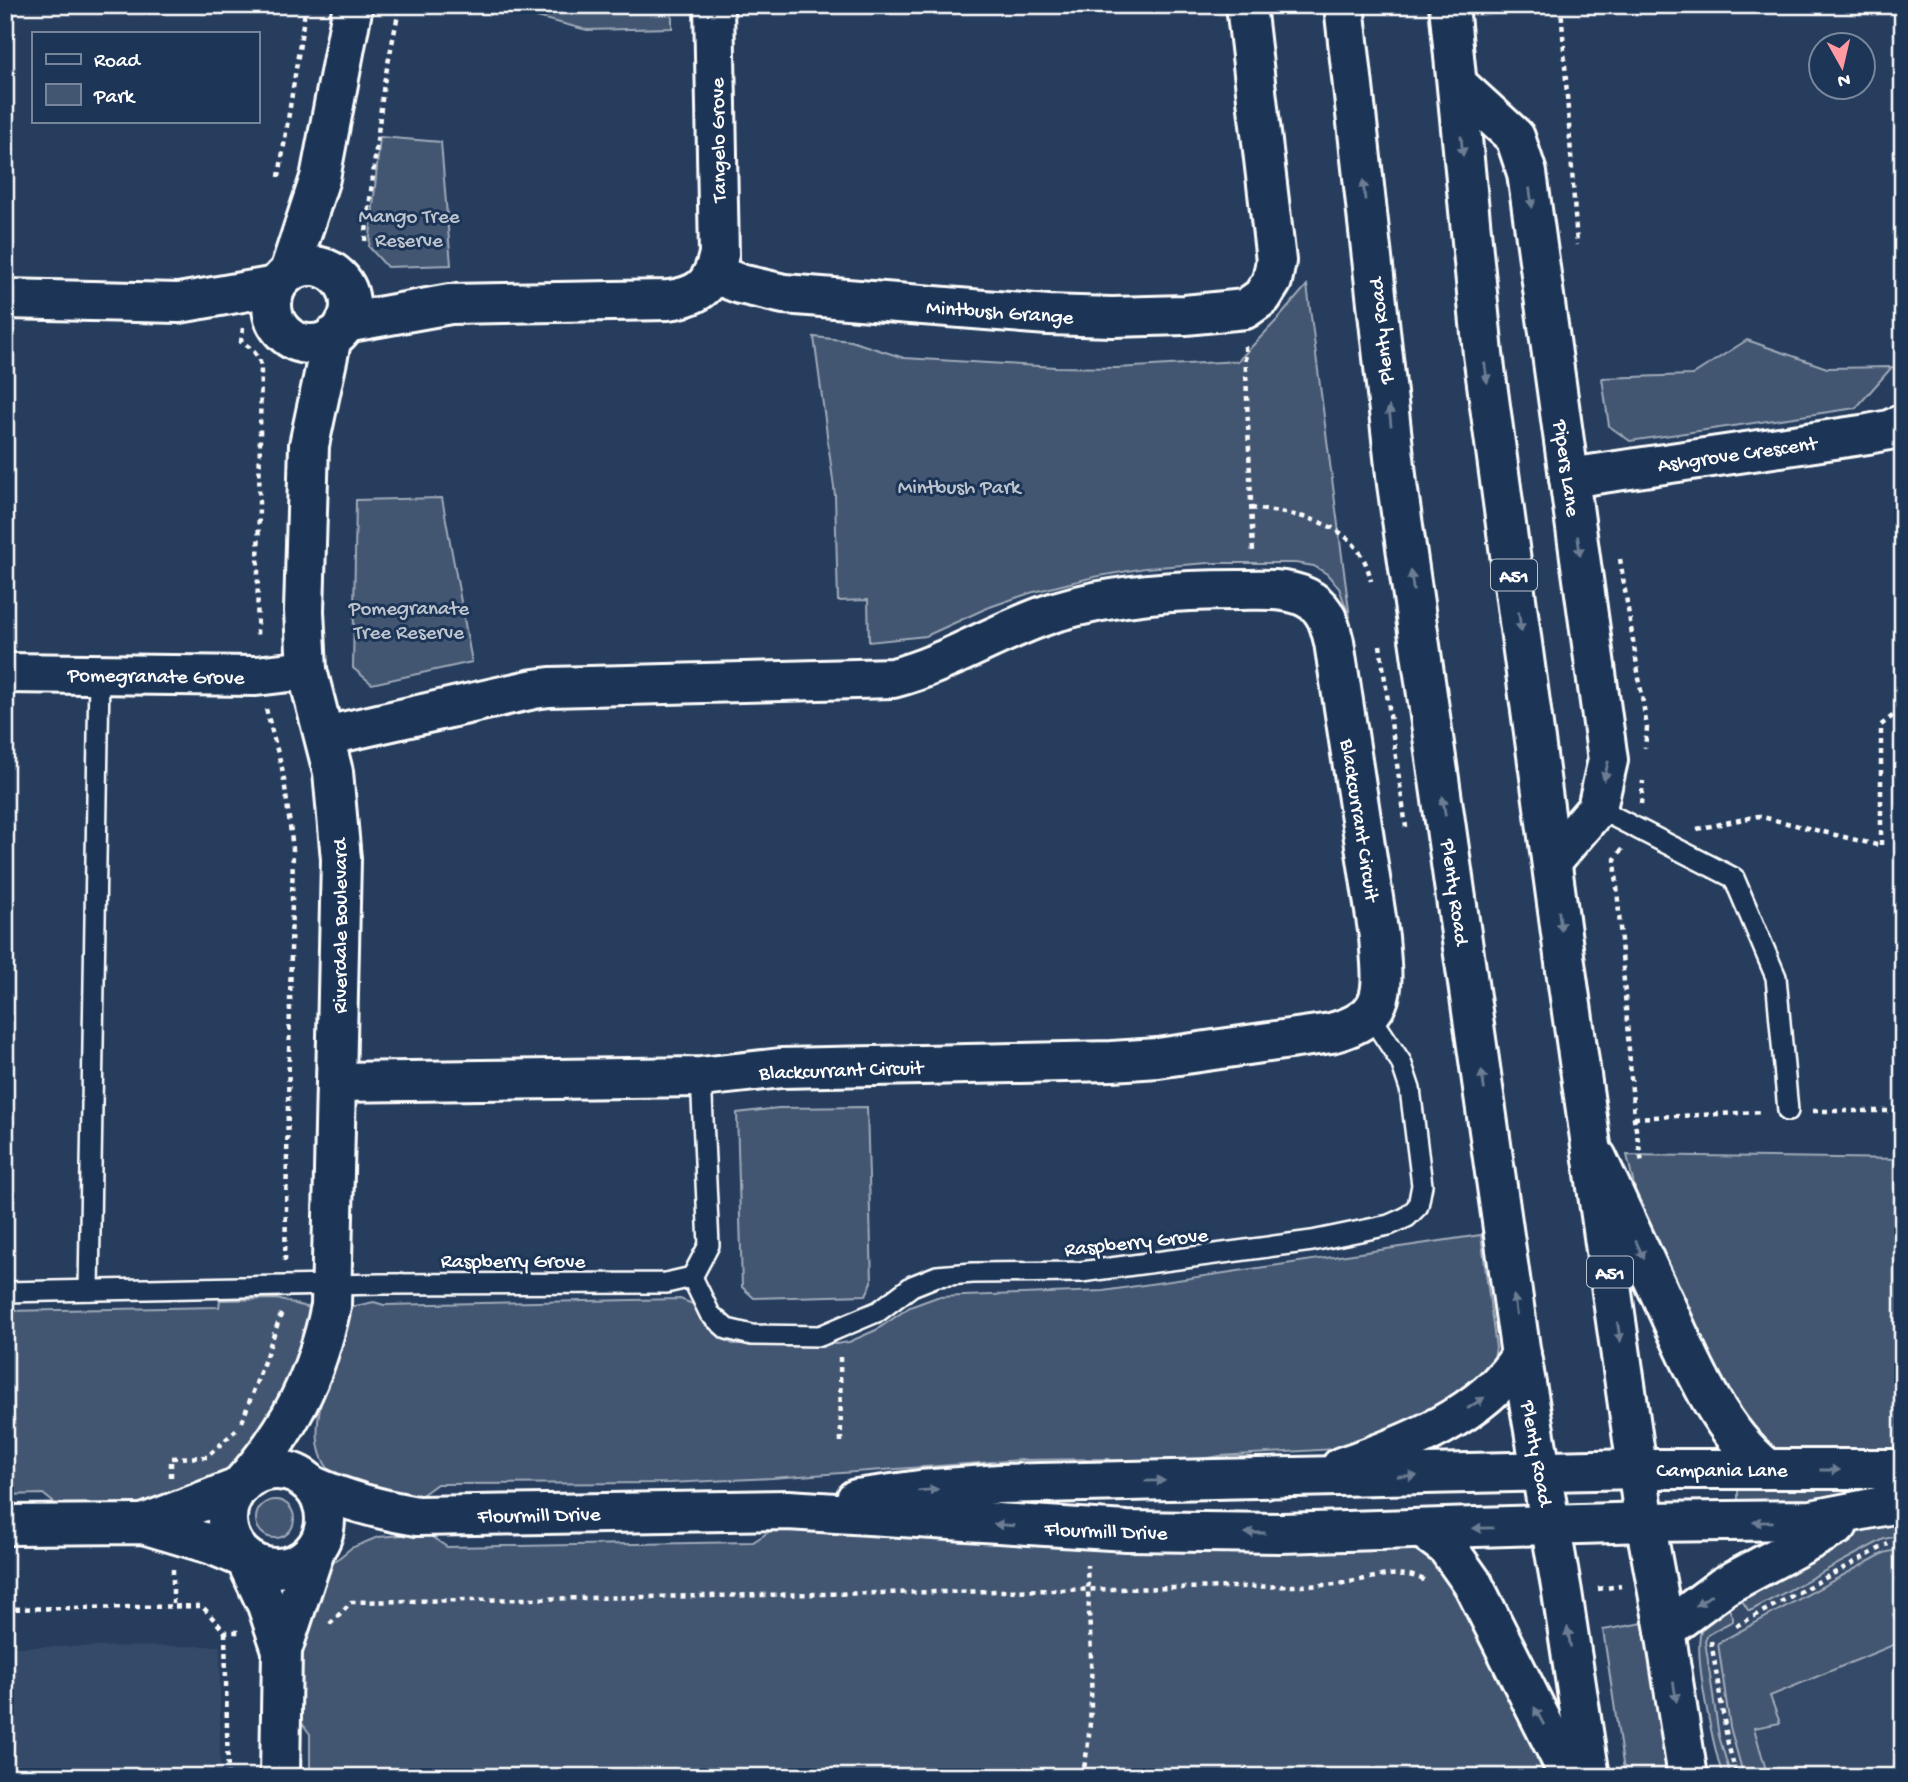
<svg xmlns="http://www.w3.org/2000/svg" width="1908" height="1782" font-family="'Gochi Hand',sans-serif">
<rect width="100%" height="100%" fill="#263d5e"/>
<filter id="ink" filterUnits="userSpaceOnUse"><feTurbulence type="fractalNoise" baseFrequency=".0143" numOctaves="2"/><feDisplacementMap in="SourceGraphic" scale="14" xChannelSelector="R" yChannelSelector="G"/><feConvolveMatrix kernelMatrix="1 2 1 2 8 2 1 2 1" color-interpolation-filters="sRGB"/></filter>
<g filter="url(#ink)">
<g fill="#344a68">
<path d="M 1903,1513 L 1903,1777 L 1723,1777 L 1710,1723 L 1700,1653 L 1701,1629 L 1717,1606 Z"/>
<path d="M 220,1646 L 220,1777 L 5,1777 L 5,1647 Z"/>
</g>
<g fill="#425672" stroke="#a0aab8" stroke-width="2">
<path d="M 491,5 L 672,5 L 672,28 L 587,30 Z"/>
<path d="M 380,137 L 441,142 L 451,265 L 387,267 L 369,247 Z"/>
<path d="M 1307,285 L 1350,618 L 1339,588 L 1327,574 L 1314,566 L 1295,563 L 1209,563 L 1145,568 L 1094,577 L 1030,593 L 987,608 L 926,636 L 869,642 L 868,600 L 838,601 L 835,495 L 814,337 L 851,341 L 904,358 L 1056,367 L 1117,368 L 1238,361 L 1277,320 Z"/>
<path d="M 1747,340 L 1827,368 L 1892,367 L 1856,408 L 1630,441 L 1609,426 L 1602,378 L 1692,375 Z"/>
<path d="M 442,498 L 472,662 L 372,684 L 353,668 L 356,500 Z"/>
<path d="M 867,1107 L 872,1282 L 866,1295 L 754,1298 L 742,1287 L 737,1113 L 778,1108 Z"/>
<path d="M 1627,1155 L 1903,1159 L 1903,1458 L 1807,1457 L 1765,1448 L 1737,1417 L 1637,1198 Z"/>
<path d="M 1481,1235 L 1496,1348 L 1493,1362 L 1483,1378 L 1398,1431 L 1335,1449 L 1220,1456 L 1147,1468 L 1123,1469 L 1108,1459 L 1021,1460 L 772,1478 L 669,1483 L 437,1484 L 419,1497 C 393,1494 357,1491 336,1476 C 291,1443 341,1348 350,1307 L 374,1302 L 384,1305 L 680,1299 L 693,1304 C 701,1323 714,1335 733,1344 L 836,1344 L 849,1342 L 876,1330 L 910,1307 L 937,1297 L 1103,1291 Z"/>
<path d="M 277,1299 L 314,1309 L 294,1368 L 275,1406 L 260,1430 L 237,1460 L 214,1482 L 156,1505 L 58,1506 L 43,1494 L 5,1495 L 5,1311 L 219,1307 L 220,1300 Z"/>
<path d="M 1903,1479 L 1903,1490 L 1828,1501 L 1738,1504 L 1738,1482 Z"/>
<circle cx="275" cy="1519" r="19"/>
<path d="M 1903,1513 L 1903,1535 L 1884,1539 L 1752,1610 L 1748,1610 L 1738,1594 L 1866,1524 Z"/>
<path d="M 775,1528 L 1400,1546 C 1426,1551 1434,1559 1452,1577 L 1538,1756 L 1544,1777 L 310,1777 L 310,1734 L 296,1715 L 299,1665 L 305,1623 L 320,1578 L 334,1562 L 351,1548 L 378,1537 L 426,1533 L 447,1547 L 753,1542 Z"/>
<path d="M 1903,1548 L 1903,1610 L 1893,1614 L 1903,1641 L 1770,1696 L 1780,1723 L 1754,1728 L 1768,1777 L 1744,1777 L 1730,1727 L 1718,1643 L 1884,1553 Z"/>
<path d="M 1725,1602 L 1733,1617 L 1733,1621 L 1708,1634 L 1705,1641 L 1719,1736 L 1731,1777 L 1723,1777 C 1714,1747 1693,1658 1701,1630 C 1704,1617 1714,1610 1725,1602 Z"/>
<path d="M 1649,1622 L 1672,1777 L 1625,1777 L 1603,1630 Z"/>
</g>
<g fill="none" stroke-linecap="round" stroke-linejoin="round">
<g stroke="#fff" stroke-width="24">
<g id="service">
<path d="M 1597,808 L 1734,878 L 1776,977 L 1788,1111"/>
<path d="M 692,1277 L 710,1314 L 727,1329 L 752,1335 L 820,1336 L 879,1311 L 912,1286 L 937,1276 L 973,1273 L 1081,1272 L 1312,1241 L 1389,1225 L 1407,1217 L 1418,1206 L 1422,1185 L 1410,1089 L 1401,1062 L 1370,1015"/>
<path d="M 89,1290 L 99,675"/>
<path d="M 5,1292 L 381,1284 L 666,1283 L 692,1277 L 709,1245 L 701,1077"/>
</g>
</g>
<g stroke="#fff" stroke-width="44">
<g id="minor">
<path d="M 1457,84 L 1515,137 L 1527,173 L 1608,760 L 1597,808 L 1552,861"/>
<circle cx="311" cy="305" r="39"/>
<path d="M 289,272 L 320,178 L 353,5"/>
<path d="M 714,274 L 740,284 L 784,294 L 1048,315 L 1112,317 L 1185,315 L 1245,309 L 1262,297 L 1272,281 L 1276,261 L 1246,5"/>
<path d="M 5,299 L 179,303 L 276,286"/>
<path d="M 345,323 L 450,304 L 668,300 C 701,296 712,285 719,254 L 714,5"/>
<path d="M 1569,478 L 1868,434 L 1889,430 L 1903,424"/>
<path d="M 5,673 L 256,676 L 307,670"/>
<path d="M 325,736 L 534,689 L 550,687 L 893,678 C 950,663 999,630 1055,612 C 1116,594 1176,590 1240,590 C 1262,590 1293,587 1312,601 C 1327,611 1330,626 1334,642 L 1379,937 C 1383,989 1390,1018 1331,1033 L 1158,1058 L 1112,1061 L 781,1068 L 701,1077 L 337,1082"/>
<path d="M 1597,1158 C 1619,1206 1641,1253 1663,1300 C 1689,1357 1717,1429 1767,1468"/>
<path d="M 1341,1467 C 1404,1446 1486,1414 1521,1355"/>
<circle cx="276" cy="1519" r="49"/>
<path d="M 240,1486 C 289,1431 316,1378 331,1306 L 341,859 L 333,772 L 307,670 L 304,611 L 309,445 L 332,337"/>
<path d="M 313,1486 C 347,1501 380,1510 417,1516 L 788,1510 L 1127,1531 L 1281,1533 L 1645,1522 L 1812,1520 L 1903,1502"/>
<path d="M 856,1499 L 920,1490 L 1000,1484 L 1638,1469 L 1903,1469"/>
<path d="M 143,1524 L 238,1488"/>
<path d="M 5,1525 L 143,1524 L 210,1544 L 244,1558"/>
<path d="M 1424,1530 L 1447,1547 L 1473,1584 L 1570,1777"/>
<path d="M 245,1558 L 267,1605 L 282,1650"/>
<path d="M 1665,1630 L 1724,1586 L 1838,1525"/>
<path d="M 280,1777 L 282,1650 L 315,1550"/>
</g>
</g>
<g stroke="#fff" stroke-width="44">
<g id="trunk">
<path d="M 1344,5 L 1397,484 L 1521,1355 L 1562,1592 L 1590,1777"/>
<path d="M 1449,5 L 1483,354 L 1566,970 L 1643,1510 L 1665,1630 L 1688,1777"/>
</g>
</g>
<g stroke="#fff" stroke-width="4.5" stroke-dasharray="5 5" stroke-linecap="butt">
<path d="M 1561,5 L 1577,245"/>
<path d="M 279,177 L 306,5"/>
<path d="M 365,241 L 384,83 L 400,5"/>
<path d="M 243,328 L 241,342 C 250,346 261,357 261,368 L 257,639"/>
<path d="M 1245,346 L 1253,554"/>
<path d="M 1251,508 C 1302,515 1359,521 1371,581"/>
<path d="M 1620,559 L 1647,728 L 1645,748"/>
<path d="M 1380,645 L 1406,827"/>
<path d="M 266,709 L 283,772 L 293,849 L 285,1261"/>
<path d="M 1641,804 L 1643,781"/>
<path d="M 1697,829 L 1758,816 L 1881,846 L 1881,725 L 1903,708"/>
<path d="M 1622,849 L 1615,859 L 1634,1118 L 1642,1163"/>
<path d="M 1813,1111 L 1903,1111"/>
<path d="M 1634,1118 L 1762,1112"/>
<path d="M 840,1357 L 841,1443"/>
<path d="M 242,1422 L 282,1312"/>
<path d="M 171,1477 L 171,1458 L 207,1457 L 237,1429"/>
<path d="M 173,1569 L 173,1606"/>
<path d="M 1598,1589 L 1621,1586"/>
<path d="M 5,1609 L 202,1606 L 225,1632 L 239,1632"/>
<path d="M 1903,1615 L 1900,1616 L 1903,1623"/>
<path d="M 330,1624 L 351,1602 L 1293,1586 C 1311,1586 1327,1585 1344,1583 C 1372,1579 1400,1567 1426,1581"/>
<path d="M 1736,1626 L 1888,1544"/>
<path d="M 225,1632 L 228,1777"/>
<path d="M 1711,1641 L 1728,1744 L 1737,1777"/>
<path d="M 1082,1777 C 1098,1709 1089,1634 1087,1565"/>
</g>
<use href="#service" stroke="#1d3557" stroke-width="19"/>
<use href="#minor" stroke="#1d3557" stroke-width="38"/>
<use href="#trunk" stroke="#1d3557" stroke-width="38"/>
</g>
<defs><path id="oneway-solid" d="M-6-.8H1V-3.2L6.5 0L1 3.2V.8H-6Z" transform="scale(1.75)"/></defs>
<g fill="#6c7c92">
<use href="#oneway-solid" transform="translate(1462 146) rotate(84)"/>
<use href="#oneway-solid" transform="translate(1364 190) rotate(-96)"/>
<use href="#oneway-solid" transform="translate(1531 198) rotate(82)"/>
<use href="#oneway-solid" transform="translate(1486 373) rotate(82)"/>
<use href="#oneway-solid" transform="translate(1390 416) rotate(-96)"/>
<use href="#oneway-solid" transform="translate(1579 546) rotate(82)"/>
<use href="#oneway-solid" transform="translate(1412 581) rotate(-98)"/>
<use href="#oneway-solid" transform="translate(1520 622) rotate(82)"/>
<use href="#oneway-solid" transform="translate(1606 771) rotate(103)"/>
<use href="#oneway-solid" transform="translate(1444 806) rotate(-98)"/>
<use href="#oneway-solid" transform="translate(1560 921) rotate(83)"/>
<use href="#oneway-solid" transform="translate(1483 1080) rotate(-98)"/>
<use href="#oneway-solid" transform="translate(1640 1250) rotate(65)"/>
<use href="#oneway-solid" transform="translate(1515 1305) rotate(-98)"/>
<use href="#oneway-solid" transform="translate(1619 1332) rotate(81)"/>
<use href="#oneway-solid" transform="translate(1476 1403) rotate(-33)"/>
<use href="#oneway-solid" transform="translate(1830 1470)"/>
<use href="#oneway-solid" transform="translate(1407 1476) rotate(-1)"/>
<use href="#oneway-solid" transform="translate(1155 1481) rotate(-1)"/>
<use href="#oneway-solid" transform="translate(928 1490) rotate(-5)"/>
<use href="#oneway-solid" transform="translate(1763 1522) rotate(179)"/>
<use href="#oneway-solid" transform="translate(1004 1525) rotate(-176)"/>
<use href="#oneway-solid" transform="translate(1483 1528) rotate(179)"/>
<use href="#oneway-solid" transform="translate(1255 1533) rotate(-180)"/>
<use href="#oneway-solid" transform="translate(1704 1600) rotate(145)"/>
<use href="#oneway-solid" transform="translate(1569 1637) rotate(-99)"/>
<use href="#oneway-solid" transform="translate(1675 1692) rotate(81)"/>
<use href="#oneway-solid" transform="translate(1539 1716) rotate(-118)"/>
</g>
</g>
<g text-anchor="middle" stroke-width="6" stroke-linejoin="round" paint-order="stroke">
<g fill="#1d3557" stroke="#bbc2cd" stroke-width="2">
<rect x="1491" y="559.5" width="46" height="31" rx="5"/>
<rect x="1587" y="1256.5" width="46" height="31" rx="5"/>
</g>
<g font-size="19" font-weight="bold" fill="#fff">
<text x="1514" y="582">A51</text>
<text x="1610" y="1279">A51</text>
</g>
<g font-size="21" fill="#fff" stroke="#1d3557">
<text transform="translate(717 140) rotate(-91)" y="7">Tangelo Grove</text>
<text transform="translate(1000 311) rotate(4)" y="7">Mintbush Grange</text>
<text transform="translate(1380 331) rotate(-96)" y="7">Plenty Road</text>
<text transform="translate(1737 453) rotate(-8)" y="7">Ashgrove Crescent</text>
<text transform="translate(1568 468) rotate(82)" y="7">Pipers Lane</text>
<text transform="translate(156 675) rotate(1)" y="7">Pomegranate Grove</text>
<text transform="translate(1361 820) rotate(81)" y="7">Blackcurrant Circuit</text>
<text transform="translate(1456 892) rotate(82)" y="7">Plenty Road</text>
<text transform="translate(339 926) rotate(-90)" y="7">Riverdale Boulevard</text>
<text transform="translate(841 1069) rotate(-2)" y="7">Blackcurrant Circuit</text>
<text transform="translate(1136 1241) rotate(-6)" y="7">Raspberry Grove</text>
<text x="513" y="1267">Raspberry Grove</text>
<text transform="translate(1538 1453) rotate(80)" y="7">Plenty Road</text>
<text x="1722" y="1476">Campania Lane</text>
<text transform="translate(539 1514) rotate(-1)" y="7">Flourmill Drive</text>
<text transform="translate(1106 1530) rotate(2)" y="7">Flourmill Drive</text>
</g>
<g font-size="21" fill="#bdc4ce" stroke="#1d3557">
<text x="409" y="222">Mango Tree<tspan x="409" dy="24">Reserve</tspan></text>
<text x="959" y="493">Mintbush Park</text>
<text x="409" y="614">Pomegranate<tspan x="409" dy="24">Tree Reserve</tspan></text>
</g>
</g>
<rect width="1908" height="1782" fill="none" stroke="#1d3557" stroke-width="28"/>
<rect x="14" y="14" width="1880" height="1754" fill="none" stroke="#fff" stroke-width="2.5" filter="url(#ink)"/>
<rect x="32" y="32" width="228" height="91" fill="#1d3557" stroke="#77869a" stroke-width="2"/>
<rect x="46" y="54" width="35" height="10" fill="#1d3557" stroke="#77869a" stroke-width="2"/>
<text x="94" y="66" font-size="21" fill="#ffffff">Road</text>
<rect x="46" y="84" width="35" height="21" fill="#425672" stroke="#77869a" stroke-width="2"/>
<text x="94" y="102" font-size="21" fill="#ffffff">Park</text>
<g transform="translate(1842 66) rotate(172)"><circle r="33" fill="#1d3557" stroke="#77869a" stroke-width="2"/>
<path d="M0-5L12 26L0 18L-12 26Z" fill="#ff9aa2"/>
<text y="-10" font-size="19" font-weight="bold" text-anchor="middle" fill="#ffffff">N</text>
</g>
</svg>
